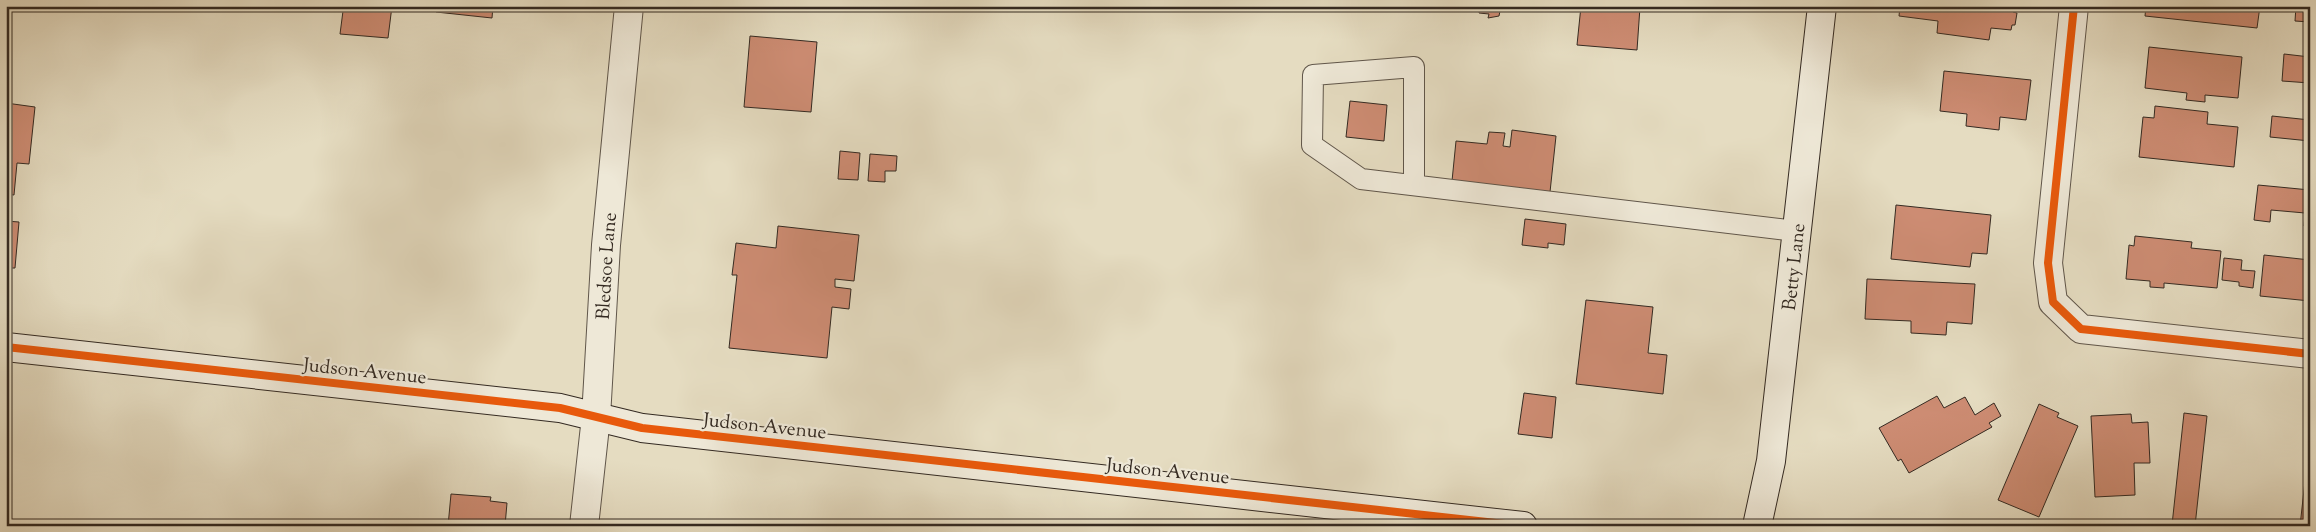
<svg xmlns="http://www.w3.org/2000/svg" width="2316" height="532" font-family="'Sorts Mill Goudy',serif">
<rect width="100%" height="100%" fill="#e5dcc1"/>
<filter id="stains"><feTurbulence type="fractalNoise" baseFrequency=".004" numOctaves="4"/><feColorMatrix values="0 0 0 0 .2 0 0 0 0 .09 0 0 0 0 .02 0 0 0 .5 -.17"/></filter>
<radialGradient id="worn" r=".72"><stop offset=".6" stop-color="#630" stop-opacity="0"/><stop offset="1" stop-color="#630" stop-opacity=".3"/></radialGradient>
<g fill="#cd8c73" stroke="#342a22">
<path d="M 322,6 L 392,6 L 388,38 L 340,34 L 343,11 L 322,8 Z"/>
<path d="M 436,6 L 493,6 L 492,18 L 436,12 Z"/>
<path d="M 1480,6 L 1501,6 L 1499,16 L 1488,18 L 1489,14 L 1479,13 Z"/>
<path d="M 1581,6 L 1676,6 L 1676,10 L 1640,7 L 1637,50 L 1577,45 Z"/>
<path d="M 1900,6 L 2006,6 L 2014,7 L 2013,12 L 2017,13 L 2015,25 L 2012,25 L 2011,30 L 1991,28 L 1989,40 L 1937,33 L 1938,21 L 1899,16 Z"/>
<path d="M 2146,6 L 2260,6 L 2257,28 L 2145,16 Z"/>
<path d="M 2296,6 L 2310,6 L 2310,22 L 2295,21 Z"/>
<path d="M 750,36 L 817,42 L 811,112 L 744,107 Z"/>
<path d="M 2149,47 L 2242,57 L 2238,98 L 2205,95 L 2205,102 L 2186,100 L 2187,93 L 2145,88 Z"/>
<path d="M 2284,54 L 2310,57 L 2310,83 L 2282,81 Z"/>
<path d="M 1944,71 L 2031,80 L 2026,120 L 2000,117 L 1999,130 L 1966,126 L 1967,114 L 1940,111 Z"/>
<path d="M 1350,101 L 1387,105 L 1384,141 L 1346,137 Z"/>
<path d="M 6,103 L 35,107 L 29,164 L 17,163 L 14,195 L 6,194 Z"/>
<path d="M 2155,106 L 2208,112 L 2207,124 L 2238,127 L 2234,167 L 2139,157 L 2143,117 L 2154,118 Z"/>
<path d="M 2272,116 L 2310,120 L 2310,141 L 2270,137 Z"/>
<path d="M 1512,130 L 1556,136 L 1550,192 L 1452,181 L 1456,141 L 1487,144 L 1489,132 L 1505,133 L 1503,146 L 1510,147 Z"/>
<path d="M 840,151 L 860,153 L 858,180 L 838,179 Z"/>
<path d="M 870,154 L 897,156 L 896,171 L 885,171 L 885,182 L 868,181 Z"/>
<path d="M 2258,185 L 2310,190 L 2310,226 L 2304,226 L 2305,213 L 2271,210 L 2270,222 L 2254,220 Z"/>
<path d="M 1896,205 L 1991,215 L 1987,254 L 1972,253 L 1970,267 L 1891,259 Z"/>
<path d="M 1525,219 L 1566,224 L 1564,245 L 1548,243 L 1548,248 L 1522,245 Z"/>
<path d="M 6,221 L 19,222 L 15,268 L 6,268 Z"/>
<path d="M 778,226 L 859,235 L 854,281 L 835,279 L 835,287 L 851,289 L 849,309 L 832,307 L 827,358 L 729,348 L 737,275 L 732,275 L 736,243 L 776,248 Z"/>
<path d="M 2135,236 L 2192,242 L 2191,248 L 2221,251 L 2217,288 L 2164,283 L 2164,288 L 2150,287 L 2150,281 L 2126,279 L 2129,245 L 2134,246 Z"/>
<path d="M 2264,255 L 2310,260 L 2310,315 L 2310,301 L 2260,296 Z"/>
<path d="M 2224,258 L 2242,260 L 2241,270 L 2255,271 L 2253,288 L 2239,286 L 2239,282 L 2222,280 Z"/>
<path d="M 1867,279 L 1975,284 L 1972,324 L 1947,322 L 1946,335 L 1911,333 L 1911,321 L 1865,319 Z"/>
<path d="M 1586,300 L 1653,307 L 1648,353 L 1667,355 L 1663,394 L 1576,384 Z"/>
<path d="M 1524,393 L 1556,397 L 1552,438 L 1518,434 Z"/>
<path d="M 1937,396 L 1944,408 L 1965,397 L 1975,415 L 1994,403 L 2001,416 L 1989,423 L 1992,427 L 1909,473 L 1901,459 L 1898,461 L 1879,428 Z"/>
<path d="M 2039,404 L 2059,413 L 2057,417 L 2078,426 L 2039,517 L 1998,500 Z"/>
<path d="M 2184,413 L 2207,416 L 2195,526 L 2172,525 Z"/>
<path d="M 2131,414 L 2132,423 L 2148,422 L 2150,463 L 2134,463 L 2135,495 L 2095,497 L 2091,416 Z"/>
<path d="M 2310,436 L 2310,526 L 2300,526 Z"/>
<path d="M 451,494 L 491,497 L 490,501 L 507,503 L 505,526 L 448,526 Z"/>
</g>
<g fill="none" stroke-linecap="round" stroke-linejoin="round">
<g stroke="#60564a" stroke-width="22">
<path id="lane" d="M 1414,185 L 1414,67 L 1313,75 L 1312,145 L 1361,179 L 1796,231"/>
</g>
<g stroke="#60564a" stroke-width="30">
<g id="street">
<path d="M 2074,6 L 2048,263 L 2053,302 L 2081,329 L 2310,354"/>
<path id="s1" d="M 584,526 L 596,417 L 606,245 L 629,6"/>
</g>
</g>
<g stroke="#342a22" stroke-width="30">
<g id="secondary">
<path d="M 6,347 L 560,408 L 642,428 L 1523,526"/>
<path id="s2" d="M 1757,526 L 1771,461 L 1822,6"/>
</g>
</g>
<use href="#lane" stroke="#eee8d7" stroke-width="20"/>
<use href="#street" stroke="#eee8d7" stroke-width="28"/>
<use href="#secondary" stroke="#eee8d7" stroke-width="28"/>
<g stroke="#eee8d7" stroke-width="11">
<g id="cycleway">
<path d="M 2074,6 L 2048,263 L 2053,302 L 2081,329 L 2310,354"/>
<path d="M 6,347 L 560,408 L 642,428 L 1523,526"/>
</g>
</g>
<use href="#cycleway" stroke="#e8590c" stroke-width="8"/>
</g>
<g text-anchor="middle" stroke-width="4.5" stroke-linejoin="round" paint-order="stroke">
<g font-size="19" fill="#342a22" stroke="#eee8d7">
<text dy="7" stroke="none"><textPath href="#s1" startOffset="261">Bledsoe Lane</textPath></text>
<text dy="7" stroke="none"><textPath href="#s2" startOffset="262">Betty Lane</textPath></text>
<text transform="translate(365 370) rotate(6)" y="7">Judson Avenue</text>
<text transform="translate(765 425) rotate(6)" y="7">Judson Avenue</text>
<text transform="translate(1168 470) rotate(6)" y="7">Judson Avenue</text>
</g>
</g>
<rect width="2316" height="532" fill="none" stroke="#e5dcc1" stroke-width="25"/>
<rect x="8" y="8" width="2301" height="517" fill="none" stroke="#342a22" stroke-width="2.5"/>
<rect x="12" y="12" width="2291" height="507" fill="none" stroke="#342a22"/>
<rect width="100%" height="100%" filter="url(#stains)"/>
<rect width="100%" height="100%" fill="url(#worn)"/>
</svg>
